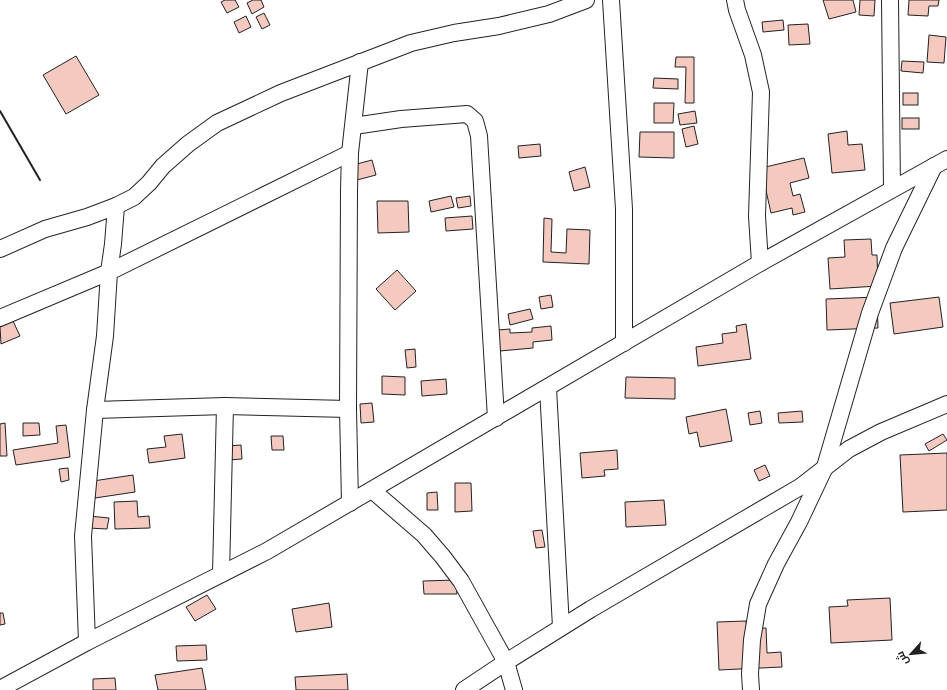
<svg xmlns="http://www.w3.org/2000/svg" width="947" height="690" font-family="'Varela Round',Cairo,sans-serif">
<rect width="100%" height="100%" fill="#fff"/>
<g fill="#f3c9c0" stroke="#222">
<path d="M 225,0 L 235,0 L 239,7 L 227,13 L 221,2 Z"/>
<path d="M 253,0 L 261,0 L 264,7 L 252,14 L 247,3 Z"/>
<path d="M 823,0 L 853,0 L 856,12 L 829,19 Z"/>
<path d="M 860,0 L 875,0 L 874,16 L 859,15 Z"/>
<path d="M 909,0 L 939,0 L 938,6 L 929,6 L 928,16 L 908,15 Z"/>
<path d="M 264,13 L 270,25 L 262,29 L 256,17 Z"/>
<path d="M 246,16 L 251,27 L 239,33 L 234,22 Z"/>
<path d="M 783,20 L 784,30 L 763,32 L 762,22 Z"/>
<path d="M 808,24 L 810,44 L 789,45 L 788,25 Z"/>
<path d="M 929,35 L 946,37 L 944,63 L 927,62 Z"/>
<path d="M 76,56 L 99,95 L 66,114 L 43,75 Z"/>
<path d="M 676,57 L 694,57 L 694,103 L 685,103 L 686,67 L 675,67 Z"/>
<path d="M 902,61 L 924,62 L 923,73 L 901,71 Z"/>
<path d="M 654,78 L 678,79 L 678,89 L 653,88 Z"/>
<rect x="903" y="93" width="15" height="12"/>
<path d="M 654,103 L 674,103 L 673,123 L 654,123 Z"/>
<path d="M 695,111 L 697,123 L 680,125 L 678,114 Z"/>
<rect x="902" y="118" width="17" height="11"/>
<path d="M 694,126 L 698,144 L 686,147 L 682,129 Z"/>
<path d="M 847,131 L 848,145 L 862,144 L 865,170 L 832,173 L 828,134 Z"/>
<path d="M 640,132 L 674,132 L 674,158 L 639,157 Z"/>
<path d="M 540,144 L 541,156 L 519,158 L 518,146 Z"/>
<path d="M 804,158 L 809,178 L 790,183 L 793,196 L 800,194 L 805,212 L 793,215 L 792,208 L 771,213 L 761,168 Z"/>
<path d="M 372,160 L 376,175 L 357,180 L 353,165 Z"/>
<path d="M 585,167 L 590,187 L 574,191 L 569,172 Z"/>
<path d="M 451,196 L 454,207 L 431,212 L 429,201 Z"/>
<path d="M 470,196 L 471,206 L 458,208 L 456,198 Z"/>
<path d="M 377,201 L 408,201 L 409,232 L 378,233 Z"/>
<path d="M 472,216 L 473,229 L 446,231 L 445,218 Z"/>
<path d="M 544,218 L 552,219 L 551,252 L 566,253 L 567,229 L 590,230 L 589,264 L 543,262 Z"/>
<path d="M 871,239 L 872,255 L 877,255 L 878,286 L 830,289 L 828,258 L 845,257 L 844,240 Z"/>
<path d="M 397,270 L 416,291 L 395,310 L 376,289 Z"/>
<path d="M 551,295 L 553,307 L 541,309 L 539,297 Z"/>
<path d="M 877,297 L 878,328 L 827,330 L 826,299 Z"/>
<path d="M 939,297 L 943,327 L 894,334 L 890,303 Z"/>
<path d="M 530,309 L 533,319 L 510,325 L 508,314 Z"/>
<path d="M 13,321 L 20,336 L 1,344 L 0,327 Z"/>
<path d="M 746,324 L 751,359 L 698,366 L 696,347 L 723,343 L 722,334 L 737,332 L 736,326 Z"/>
<path d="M 551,326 L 552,340 L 533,342 L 533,348 L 500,351 L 498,330 L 510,329 L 510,333 L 532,332 L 532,328 Z"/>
<path d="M 415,349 L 416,367 L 407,368 L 405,350 Z"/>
<path d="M 382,376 L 405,377 L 405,395 L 382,394 Z"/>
<path d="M 626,377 L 675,378 L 675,399 L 625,398 Z"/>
<path d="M 446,379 L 447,394 L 422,396 L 421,381 Z"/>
<path d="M 372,403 L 374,422 L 361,423 L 360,404 Z"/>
<path d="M 726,409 L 732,441 L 700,447 L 697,432 L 689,434 L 686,417 Z"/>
<path d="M 760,411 L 762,423 L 750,425 L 748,413 Z"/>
<path d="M 802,411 L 803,422 L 779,423 L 778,413 Z"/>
<path d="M 5,423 L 7,456 L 0,456 L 0,424 Z"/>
<path d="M 23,423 L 39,423 L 40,435 L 23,436 Z"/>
<path d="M 66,425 L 70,457 L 16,465 L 13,450 L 58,443 L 56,426 Z"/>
<path d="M 182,434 L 185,458 L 149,463 L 147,449 L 166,447 L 164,436 Z"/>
<path d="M 943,434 L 947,440 L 929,451 L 925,444 Z"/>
<path d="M 271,436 L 283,436 L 284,450 L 272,450 Z"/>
<path d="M 241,445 L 242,459 L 228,460 L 227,446 Z"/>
<path d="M 617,450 L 618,469 L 604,470 L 605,476 L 582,478 L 580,453 Z"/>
<path d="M 947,453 L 947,510 L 903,512 L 900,455 Z"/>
<path d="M 765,465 L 770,476 L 759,481 L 754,470 Z"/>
<path d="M 68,468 L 69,480 L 61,482 L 59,469 Z"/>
<path d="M 133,475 L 135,492 L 95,498 L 93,481 Z"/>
<path d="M 455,483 L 471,483 L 472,511 L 455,512 Z"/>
<path d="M 437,492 L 438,510 L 427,510 L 427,493 Z"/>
<path d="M 664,500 L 666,525 L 626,527 L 625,502 Z"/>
<path d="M 137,501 L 138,517 L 149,516 L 150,528 L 115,529 L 114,502 Z"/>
<path d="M 89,516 L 109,518 L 107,529 L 88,528 Z"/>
<path d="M 542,530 L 545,547 L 536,548 L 533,531 Z"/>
<path d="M 456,580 L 457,594 L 424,594 L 423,581 Z"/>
<path d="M 207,595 L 216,609 L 195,621 L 186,607 Z"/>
<path d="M 890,598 L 892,640 L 831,643 L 829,607 L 848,606 L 847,600 Z"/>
<path d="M 329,603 L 332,627 L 296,632 L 292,609 Z"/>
<path d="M 0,613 L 3,613 L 5,624 L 0,625 Z"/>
<path d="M 746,621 L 747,629 L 766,628 L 767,653 L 781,652 L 782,667 L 719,670 L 717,622 Z"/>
<path d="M 206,645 L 207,660 L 177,661 L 176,646 Z"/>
<path d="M 202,668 L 206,690 L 158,690 L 155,675 Z"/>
<path d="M 347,674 L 348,690 L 296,690 L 295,677 Z"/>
<path d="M 115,678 L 116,690 L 93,690 L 93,679 Z"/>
</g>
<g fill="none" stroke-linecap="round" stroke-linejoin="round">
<g stroke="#222" stroke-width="18">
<g id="street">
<path d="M 611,0 L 624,209 L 624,343"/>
<path d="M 735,0 L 737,10 L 753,55 L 761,92 L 757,216 L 760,263"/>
<path d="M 890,0 L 892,189"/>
<path d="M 354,126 L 401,119 L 467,114 L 475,121 L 479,136 L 496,418"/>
<path d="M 0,249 L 45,229 L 87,217 L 116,206 L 134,197 L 149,183 L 163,166 L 188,144 L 217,123 L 281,93 L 411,43 L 454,33 L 499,26 L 549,14 L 586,0"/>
<path d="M 0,318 L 109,272 L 350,153"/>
<path d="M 548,388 L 561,627"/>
<path d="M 95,410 L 225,406 L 348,409"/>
<path d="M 372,490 L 424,535 L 443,557 L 461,581 L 506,662 L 514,690"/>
<path d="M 350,503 L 348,409 L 349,190 L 350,153 L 360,62"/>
<path d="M 221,574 L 225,406"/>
<path d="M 87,642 L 83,536 L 95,410 L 105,336 L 109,272 L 113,244 L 116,206"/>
<path d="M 0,689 L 87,642 L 267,551 L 760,263 L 947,159"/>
<path d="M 464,690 L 506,662 L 591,609 L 800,487 L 849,449 L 881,432 L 947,404"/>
<path d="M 751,690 L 750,674 L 752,640 L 758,604 L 776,564 L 799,522 L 825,467 L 870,313 L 894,248 L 934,166"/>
</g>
</g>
<use href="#street" stroke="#fff" stroke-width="16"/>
<path stroke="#222" stroke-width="2" d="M 0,111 L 40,180"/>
</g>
<g transform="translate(911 654) rotate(243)" stroke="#ffffff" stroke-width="3" paint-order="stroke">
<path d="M0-3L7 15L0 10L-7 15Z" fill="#222222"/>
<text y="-6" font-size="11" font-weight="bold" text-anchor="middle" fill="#222222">ش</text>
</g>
</svg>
